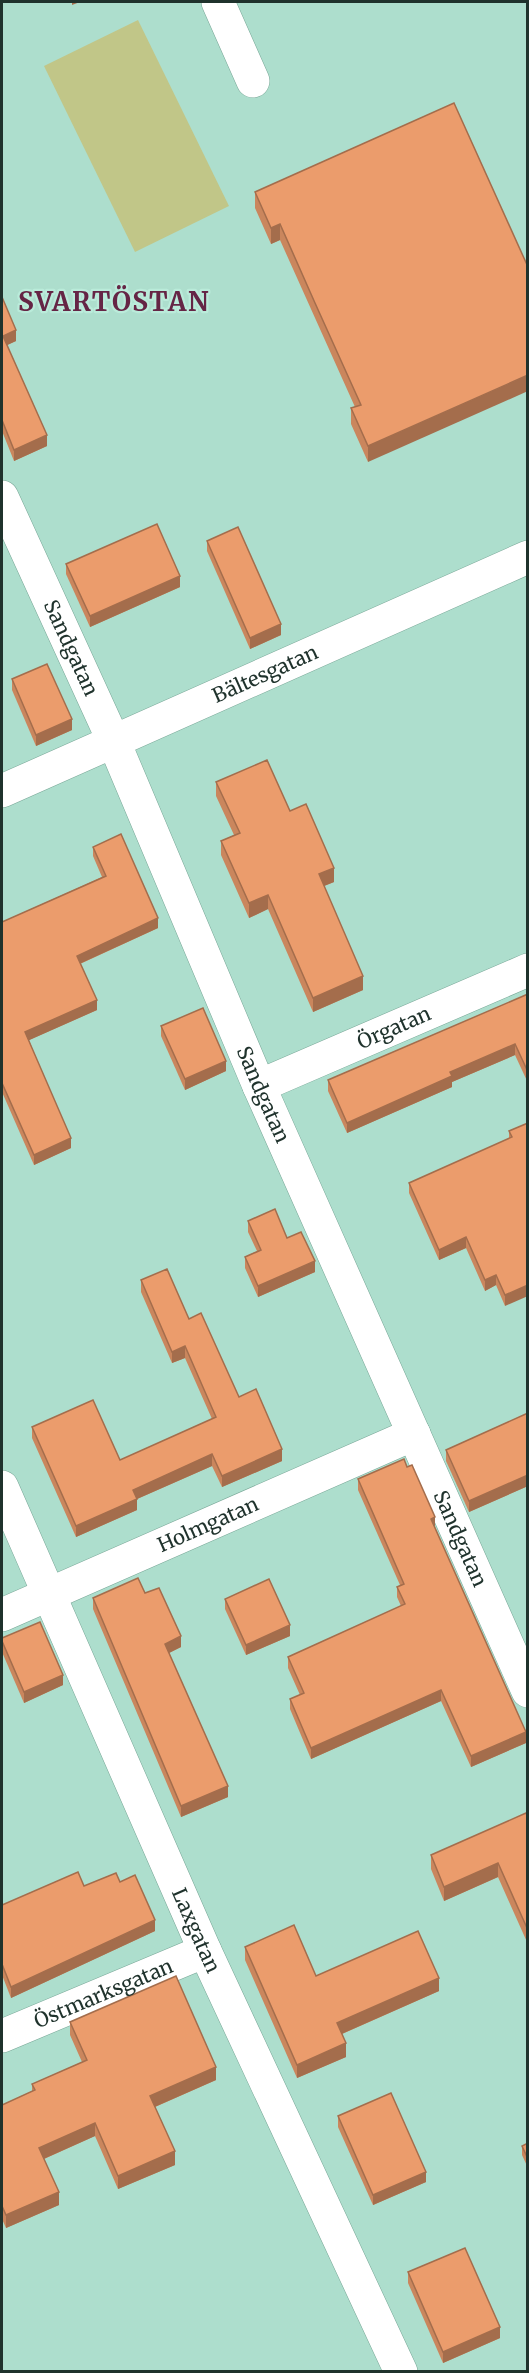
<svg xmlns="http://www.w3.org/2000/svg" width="529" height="2373" viewBox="0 0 529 2373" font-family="Merriweather,serif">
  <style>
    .green { fill: #c1c688 }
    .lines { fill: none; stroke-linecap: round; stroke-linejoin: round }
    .minor-casing { stroke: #77a696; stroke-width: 34 }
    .minor { stroke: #fff; stroke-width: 33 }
    .wall { fill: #ca865d }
    .shaded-wall { fill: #a46d4c }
    .building { fill: #eb9c6c; stroke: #a46d4c; stroke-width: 1.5 }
    .labels { text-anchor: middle; stroke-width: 4.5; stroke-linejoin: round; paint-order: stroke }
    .street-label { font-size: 20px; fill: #1f322c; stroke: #baebda }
    .district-label { font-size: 26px; font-weight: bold; letter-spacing: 1.5px; fill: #652545; stroke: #baebda }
  </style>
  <rect width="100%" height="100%" fill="#addecd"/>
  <polygon class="green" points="138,20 229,206 135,252 44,66"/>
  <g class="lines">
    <g class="minor-casing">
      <g id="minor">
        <polyline points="218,2 253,81"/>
        <path id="s1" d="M2,497L114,742L259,1086L528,1691"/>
        <path id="s2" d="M2,791L528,557"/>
        <path id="s3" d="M259,1086L528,970"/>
        <path id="s4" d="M2,1487L205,1951L401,2372"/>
        <path id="s5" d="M2,1615L414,1434"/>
        <path id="s6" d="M2,2036L205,1951"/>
      </g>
    </g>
    <use href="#minor" class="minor"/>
  </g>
  <g class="wall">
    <polygon points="454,103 368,462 351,424 351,408 355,407 280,240 271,244 255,208 255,192"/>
    <polygon points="2,297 16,341 7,345 47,446 14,461 2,431"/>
    <polygon points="207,541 281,635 250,649 207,551"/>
    <polygon points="66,564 180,587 90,627 66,574"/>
    <polygon points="12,679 72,730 36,746 12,690"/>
    <polygon points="216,782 290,811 334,882 324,886 363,990 313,1012 268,909 249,918 221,855 221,841 234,835 216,796"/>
    <polygon points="93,847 158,928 80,964 97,1010 29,1040 71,1148 34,1165 2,1092 2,922 102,877 93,856"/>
    <polygon points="528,994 528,1083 515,1055 452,1082 452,1087 347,1133 328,1091 328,1080"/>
    <polygon points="161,1026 226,1071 185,1090 161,1036"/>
    <polygon points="528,1123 505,1306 496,1285 485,1291 466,1248 439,1260 409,1193 409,1183 509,1139 509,1131"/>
    <polygon points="248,1221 287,1238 315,1272 258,1297 245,1268 245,1257 257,1251 248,1232"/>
    <polygon points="141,1280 189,1319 239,1397 282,1461 222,1487 212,1466 137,1499 137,1510 76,1537 32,1438 32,1427 120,1460 212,1419 185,1358 172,1363 141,1292"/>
    <polygon points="528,1413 528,1486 469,1512 446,1461 446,1450"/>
    <polygon points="407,1467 435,1527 526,1743 471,1767 441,1701 311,1759 290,1709 290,1699 300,1695 288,1668 288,1657 401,1606 397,1597 397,1587 400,1585 358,1490 358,1479"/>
    <polygon points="145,1593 181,1647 169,1653 228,1797 181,1817 93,1609 93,1598"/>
    <polygon points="225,1599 290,1636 246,1655 225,1609"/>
    <polygon points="2,1638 63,1685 24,1703 2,1652"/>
    <polygon points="528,1816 527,1942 498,1877 444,1901 431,1869 431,1855"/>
    <polygon points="120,1882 155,1931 11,1998 2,1975 2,1905 84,1886"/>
    <polygon points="245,1947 316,1976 439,1991 342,2034 346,2057 297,2078 245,1960"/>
    <polygon points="70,2022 216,2080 155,2107 175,2165 118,2189 95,2136 44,2159 59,2205 6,2228 2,2219 2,2105 32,2091 32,2084 82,2062 70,2035"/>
    <polygon points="338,2116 426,2182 373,2205 338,2127"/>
    <polygon points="528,2143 528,2168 522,2155 522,2146"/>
    <polygon points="408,2272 500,2338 443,2363 408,2283"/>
  </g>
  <g class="shaded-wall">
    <polygon points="72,2 80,2 72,5"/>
    <polygon points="280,224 280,240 271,244 271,228"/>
    <polygon points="16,330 16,341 3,347 3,336"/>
    <polygon points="528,375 528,391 368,462 368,446"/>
    <polygon points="47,435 47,446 14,461 14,450"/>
    <polygon points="180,576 180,587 90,627 90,616"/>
    <polygon points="281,624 281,635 250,649 250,638"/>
    <polygon points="72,719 72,730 36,746 36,735"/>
    <polygon points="334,868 334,882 319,888 319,874"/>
    <polygon points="268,895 268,909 249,918 249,903"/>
    <polygon points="158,918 158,928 77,965 77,956"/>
    <polygon points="363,976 363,990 313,1012 313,998"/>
    <polygon points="97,1000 97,1010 25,1042 25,1032"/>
    <polygon points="515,1044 515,1055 452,1082 452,1087 347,1133 347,1123 450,1072"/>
    <polygon points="226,1061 226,1071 185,1090 185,1079"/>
    <polygon points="71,1138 71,1148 34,1165 34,1155"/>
    <polygon points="466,1237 466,1248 439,1260 439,1250"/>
    <polygon points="315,1261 315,1272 258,1297 258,1286"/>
    <polygon points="496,1275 496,1285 485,1291 485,1280"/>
    <polygon points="528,1285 528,1296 505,1306 505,1295"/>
    <polygon points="185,1346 185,1358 172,1363 172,1352"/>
    <polygon points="282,1449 282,1461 222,1487 222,1476"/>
    <polygon points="212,1454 212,1466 137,1499 137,1510 76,1537 76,1526 133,1490"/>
    <polygon points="528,1475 528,1486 469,1512 469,1501"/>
    <polygon points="435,1517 435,1528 431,1519"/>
    <polygon points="290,1625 290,1636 246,1655 246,1645"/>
    <polygon points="181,1636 181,1647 165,1655 165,1644"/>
    <polygon points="63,1675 63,1685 24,1703 24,1692"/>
    <polygon points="441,1690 441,1701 311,1759 311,1748"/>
    <polygon points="526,1732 526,1743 471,1767 471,1756"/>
    <polygon points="228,1786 228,1797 181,1817 181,1806"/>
    <polygon points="498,1863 498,1877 444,1901 444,1887"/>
    <polygon points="155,1920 155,1931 11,1998 11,1987"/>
    <polygon points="439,1978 439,1991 337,2036 337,2023"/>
    <polygon points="346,2043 346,2057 297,2078 297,2065"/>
    <polygon points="216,2067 216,2080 150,2109 150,2096"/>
    <polygon points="95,2123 95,2136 39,2161 39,2148"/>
    <polygon points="175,2151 175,2165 118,2189 118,2176"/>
    <polygon points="426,2172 426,2182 373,2205 373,2195"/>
    <polygon points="59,2192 59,2205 6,2228 6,2215"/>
    <polygon points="500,2327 500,2338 443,2363 443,2352"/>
  </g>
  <g class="building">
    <polygon points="454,103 528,267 528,375 368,446 351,408 361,405 315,303 280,224 271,228 255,192"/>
    <polygon points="2,297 16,330 3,336 47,435 14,450 2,420"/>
    <polygon points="157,524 180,576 90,616 66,564"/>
    <polygon points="238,527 281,624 250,638 207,541"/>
    <polygon points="47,664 72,719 36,735 12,679"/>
    <polygon points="267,760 290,811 306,804 334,868 319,874 363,976 313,998 268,895 249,903 221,841 240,833 216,782"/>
    <polygon points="121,834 158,918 77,956 97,1000 25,1032 71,1138 34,1155 2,1083 2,922 106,876 93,847"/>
    <polygon points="528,994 528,1072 515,1044 450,1072 452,1076 347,1123 328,1080"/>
    <polygon points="203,1008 226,1061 185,1079 161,1026"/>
    <polygon points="528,1123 528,1285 505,1295 496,1275 485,1280 466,1237 439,1250 409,1183 512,1137 509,1131"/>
    <polygon points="275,1209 287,1238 301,1232 315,1261 258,1286 245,1257 261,1250 248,1221"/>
    <polygon points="167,1269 189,1319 201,1313 239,1397 256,1389 282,1449 222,1476 212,1454 133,1490 137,1499 76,1526 32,1427 93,1400 120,1460 216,1417 185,1346 172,1352 141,1280"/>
    <polygon points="528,1413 528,1475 469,1501 446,1450"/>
    <polygon points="404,1459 407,1467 412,1465 435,1517 431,1519 526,1732 471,1756 441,1690 311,1748 290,1699 304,1693 288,1657 405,1604 397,1587 404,1584 358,1479"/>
    <polygon points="138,1578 145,1593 159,1588 181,1636 165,1644 228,1786 181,1806 93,1598"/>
    <polygon points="269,1579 290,1625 246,1645 225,1599"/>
    <polygon points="40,1622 63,1675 24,1692 2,1641 2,1638"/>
    <polygon points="526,1813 528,1816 527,1928 498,1863 444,1887 431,1855"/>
    <polygon points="78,1872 84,1886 116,1873 120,1882 135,1875 155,1920 11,1987 2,1964 2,1905"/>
    <polygon points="294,1925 316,1976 418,1931 439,1978 337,2023 346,2043 297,2065 245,1947"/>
    <polygon points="176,1976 216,2067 150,2096 175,2151 118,2176 95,2123 39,2148 59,2192 6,2215 2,2206 2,2105 35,2090 32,2084 87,2060 70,2022"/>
    <polygon points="391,2093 426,2172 373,2195 338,2116"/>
    <polygon points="528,2143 528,2159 522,2146"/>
    <polygon points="465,2248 500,2327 443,2352 408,2272"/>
  </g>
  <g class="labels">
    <g class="street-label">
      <text dy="7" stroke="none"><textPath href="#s1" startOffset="166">Sandgatan</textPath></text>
      <text dy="7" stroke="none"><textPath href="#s2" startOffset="288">Bältesgatan</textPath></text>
      <text dy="7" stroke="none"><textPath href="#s3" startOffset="147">Örgatan</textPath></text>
      <text dy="7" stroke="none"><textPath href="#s1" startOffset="652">Sandgatan</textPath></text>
      <text dy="7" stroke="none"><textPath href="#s5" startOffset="225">Holmgatan</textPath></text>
      <text dy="7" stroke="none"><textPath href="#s1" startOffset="1138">Sandgatan</textPath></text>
      <text dy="7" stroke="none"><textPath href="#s4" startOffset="484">Laxgatan</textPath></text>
      <text dy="7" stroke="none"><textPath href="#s6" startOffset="110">Östmarksgatan</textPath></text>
    </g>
    <g class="district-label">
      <text x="114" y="311">SVARTÖSTAN</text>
    </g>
  </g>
  <rect width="529" height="2373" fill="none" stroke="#1f322c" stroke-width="6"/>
</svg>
